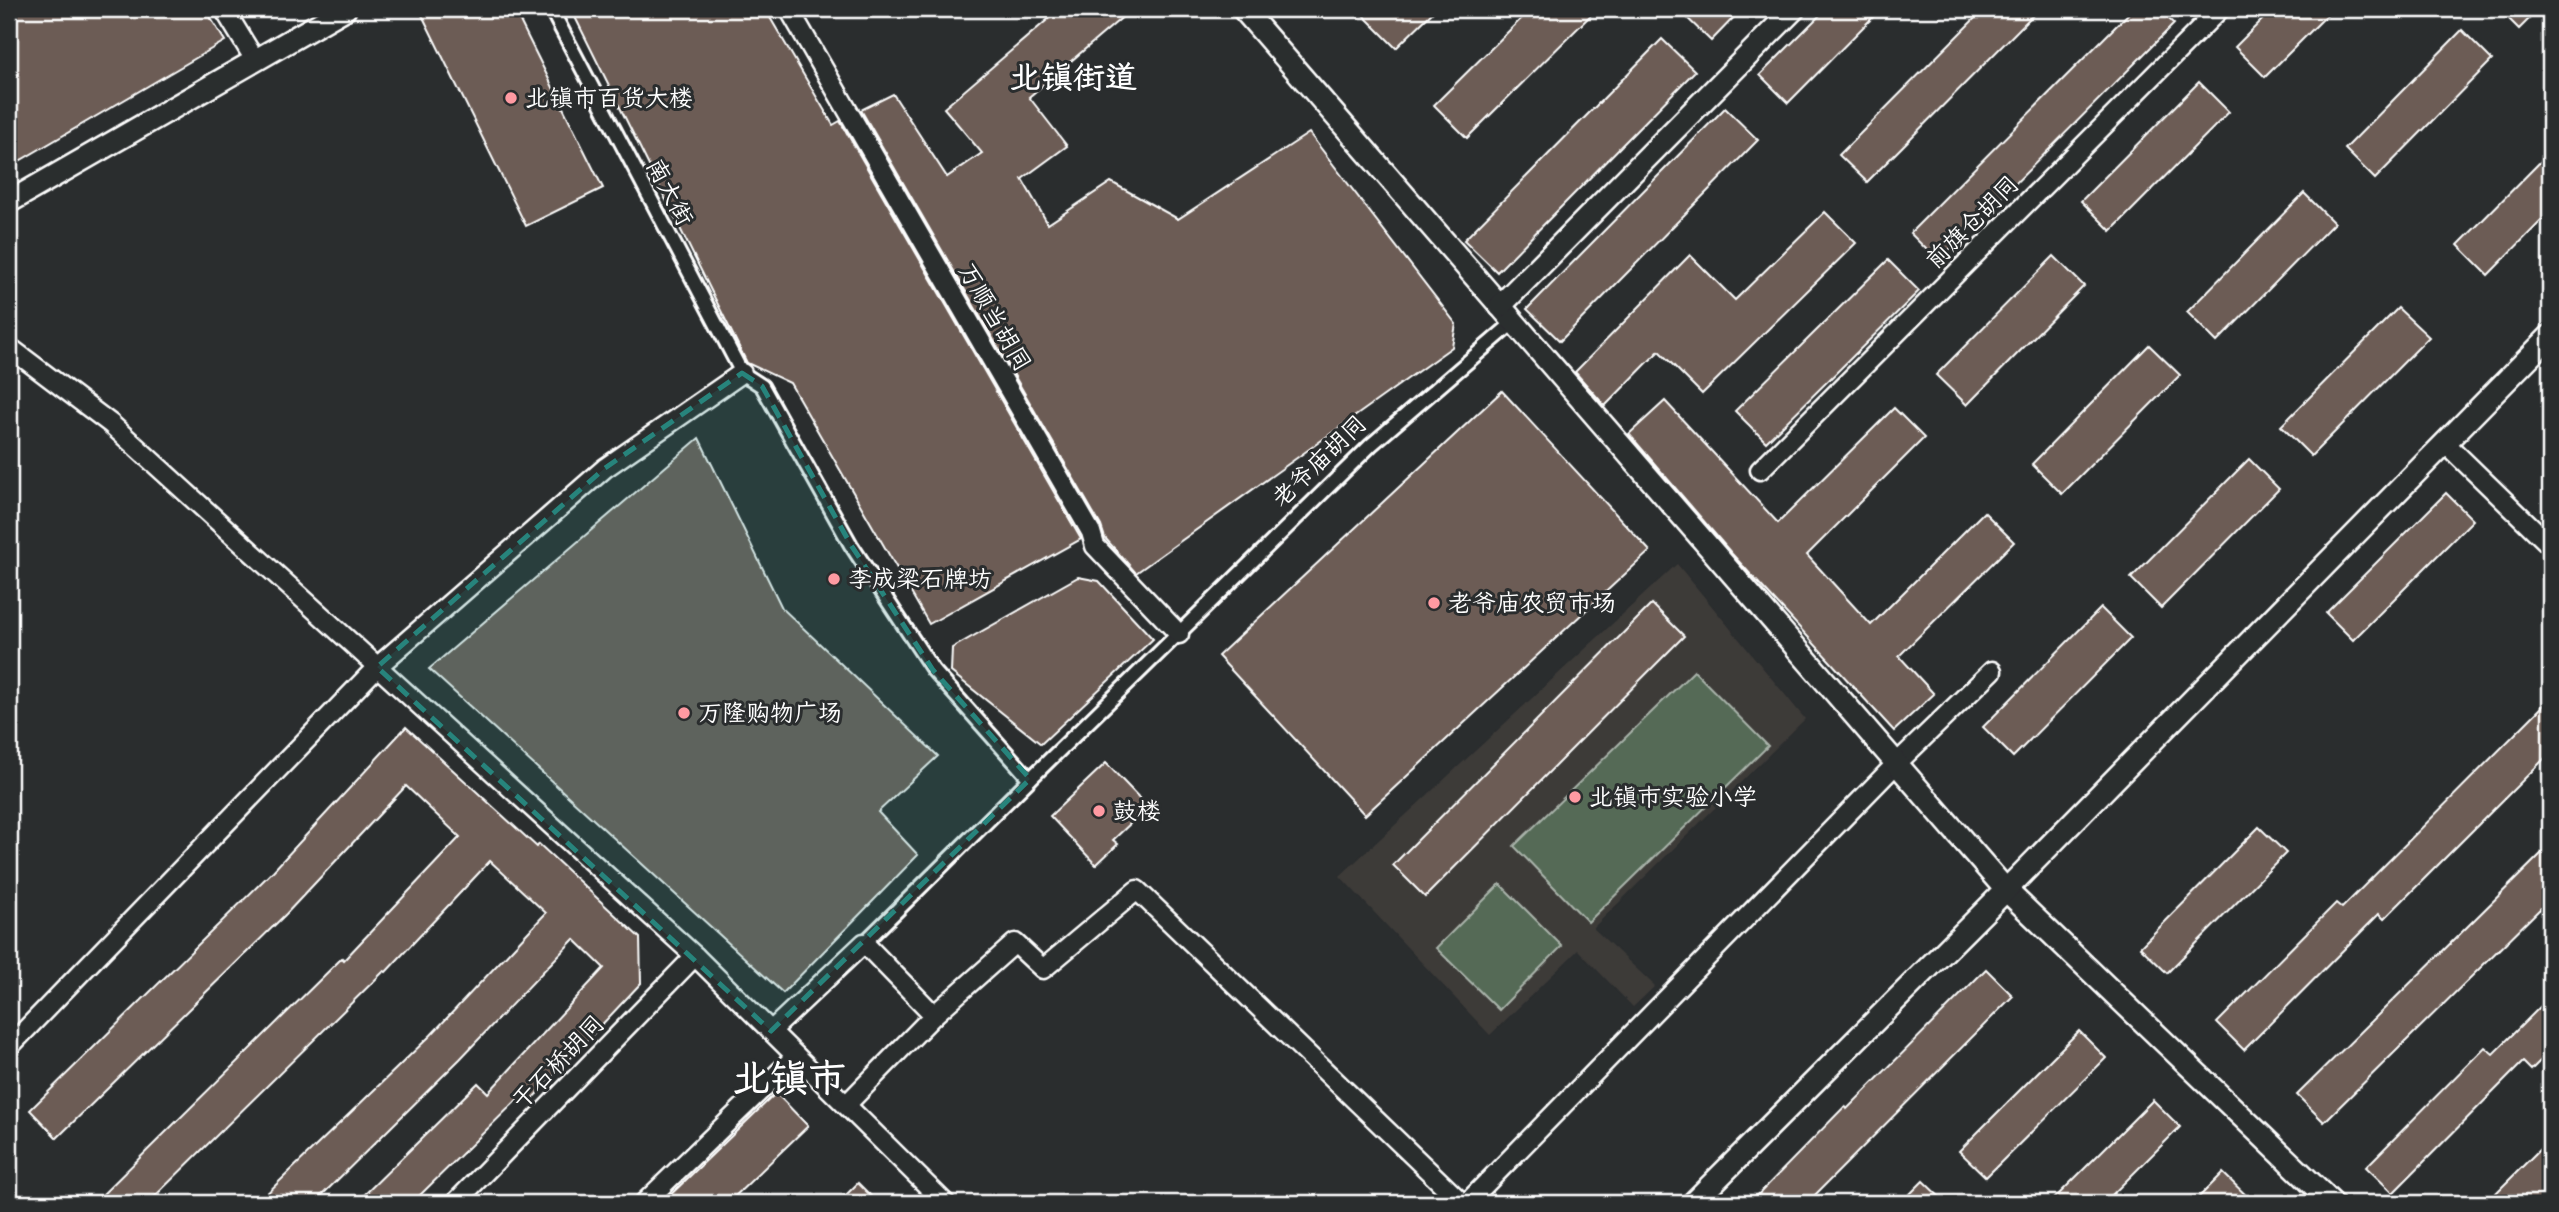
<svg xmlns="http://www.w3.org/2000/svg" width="2559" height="1212" viewBox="0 0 2559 1212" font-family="'Comic Neue','LXGW WenKai TC',sans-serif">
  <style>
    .built { fill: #3e3b39 }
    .green { fill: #546a57; stroke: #aab4ab; stroke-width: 2 }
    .building { fill: #6c5c54; stroke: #fff; stroke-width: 2 }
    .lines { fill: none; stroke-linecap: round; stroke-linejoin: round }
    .pedestrian-casing { stroke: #fff; stroke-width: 18 }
    .minor-casing { stroke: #fff; stroke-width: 23 }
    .tertiary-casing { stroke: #fff; stroke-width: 26 }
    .pedestrian { stroke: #2a2d2e; stroke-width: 12 }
    .minor { stroke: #2a2d2e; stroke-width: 18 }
    .tertiary { stroke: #2a2d2e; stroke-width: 21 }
    .marked { fill: #27847c; fill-opacity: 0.2; stroke: #27847c; stroke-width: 5; stroke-dasharray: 14 9; stroke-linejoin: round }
    .poi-dot { fill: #ff9aa2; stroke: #2a2d2e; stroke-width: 2.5 }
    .labels { text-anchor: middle; stroke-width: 6; stroke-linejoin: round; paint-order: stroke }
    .poi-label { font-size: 24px; fill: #fff; stroke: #2a2d2e; text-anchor: start }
    .street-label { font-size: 24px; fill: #fff; stroke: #2a2d2e }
    .district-label { font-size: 32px; font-weight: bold; fill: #fff; stroke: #2a2d2e }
    .town-label { font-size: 38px; font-weight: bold; fill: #fff; stroke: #2a2d2e }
  </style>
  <rect width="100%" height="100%" fill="#2a2d2e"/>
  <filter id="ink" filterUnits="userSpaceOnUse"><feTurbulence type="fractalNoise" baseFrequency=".0143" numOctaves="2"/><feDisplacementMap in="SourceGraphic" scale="14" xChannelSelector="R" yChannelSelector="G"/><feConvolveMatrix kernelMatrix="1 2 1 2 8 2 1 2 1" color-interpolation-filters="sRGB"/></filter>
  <g filter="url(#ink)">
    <polygon class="built" points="1677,564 1805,719 1593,928 1655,986 1633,1007 1578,950 1490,1035 1340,876"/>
    <g class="green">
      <polygon points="1694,671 1768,746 1588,922 1514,846"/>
      <polygon points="1500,884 1562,946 1499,1010 1436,948"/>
    </g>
    <g class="building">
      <polygon points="9,9 205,9 225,41 9,167"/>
      <polygon points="419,9 514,9 603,188 526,226"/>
      <polygon points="571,9 765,9 833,125 840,121 1081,539 929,624 790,383 747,363"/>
      <polygon points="1060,9 1132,9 1029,97 1067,146 1022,179 1048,224 1111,182 1178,219 1309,133 1456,324 1452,347 1136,573 1105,538 1101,526 861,110 893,94 947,177 982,153 944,108"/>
      <polygon points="1357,9 1436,9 1396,48"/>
      <polygon points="1531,9 1597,9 1467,138 1434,105"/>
      <polygon points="1678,9 1742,9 1711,41"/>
      <polygon points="1826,9 1881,9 1788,103 1760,75"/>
      <polygon points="1984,9 2039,9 1867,182 1839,155"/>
      <polygon points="2133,9 2159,9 2174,24 1938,261 1910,233"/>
      <polygon points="2273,9 2333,9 2265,77 2235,47"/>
      <polygon points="2499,9 2539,9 2519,29"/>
      <polygon points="2462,30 2492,60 2375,179 2345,149"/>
      <polygon points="1662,39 1695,71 1497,272 1464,240"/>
      <polygon points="2199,82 2229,112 2111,231 2081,201"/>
      <polygon points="1725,108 1758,140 1560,341 1527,309"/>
      <polygon points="2550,152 2550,212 2488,275 2458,245"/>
      <polygon points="2304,193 2334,223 2217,342 2187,312"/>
      <polygon points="1825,212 1856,243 1702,394 1659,351 1605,406 1575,372 1690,255 1735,300"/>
      <polygon points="2054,256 2084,286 1967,405 1936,375"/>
      <polygon points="1888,260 1919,291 1766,442 1735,411"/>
      <polygon points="2398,308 2429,337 2311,456 2281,426"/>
      <polygon points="2149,345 2180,375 2062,494 2032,464"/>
      <polygon points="1502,391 1650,551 1365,815 1218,656"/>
      <polygon points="1665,401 1778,523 1894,408 1924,438 1807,555 1871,625 1984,512 2014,542 1899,656 1934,694 1894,731 1732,554 1629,434"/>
      <polygon points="699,438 782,608 938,756 878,812 918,855 783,993 429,669"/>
      <polygon points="2249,459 2279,489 2161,608 2131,578"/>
      <polygon points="2446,493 2473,520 2353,640 2326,613"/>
      <polygon points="1078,577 1099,581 1153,639 1041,744 951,672 952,648"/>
      <polygon points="1652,604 1684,636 1425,897 1393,865"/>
      <polygon points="2101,608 2131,638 2013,757 1983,727"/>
      <polygon points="2550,699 2550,753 2384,919 2379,914 2244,1050 2217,1023 2336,903 2342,908"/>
      <polygon points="406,727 537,847 539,844 640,938 641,983 530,1101 523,1094 412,1203 356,1203 478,1083 488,1093 604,968 574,939 460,1059 314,1203 257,1203 431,1035 546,913 490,861 386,972 384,971 148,1203 94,1203 342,958 344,960 460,837 406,786 286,914 57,1138 30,1110 273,871"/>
      <polygon points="1106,763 1148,807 1113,840 1118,844 1096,865 1050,816"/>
      <polygon points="2259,827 2286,853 2167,973 2140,947"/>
      <polygon points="2550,845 2550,899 2324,1122 2297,1095"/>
      <polygon points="1986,969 2013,996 1807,1203 1750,1203 1845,1106 1847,1109"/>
      <polygon points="2550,997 2550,1051 2531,1070 2523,1062 2393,1193 2366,1167 2485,1047 2493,1054"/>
      <polygon points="2079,1031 2106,1058 1986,1177 1959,1151"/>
      <polygon points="776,1093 808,1126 728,1203 662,1203"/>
      <polygon points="2153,1100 2180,1127 2104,1203 2050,1203"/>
      <polygon points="2550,1139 2550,1193 2540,1203 2486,1203"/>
      <polygon points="2223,1173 2254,1203 2193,1203"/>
      <polygon points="1923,1181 1946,1203 1901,1203"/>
      <polygon points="858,1183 878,1203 838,1203"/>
    </g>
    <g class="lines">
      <g class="pedestrian-casing">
        <g id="pedestrian">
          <polyline points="551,9 742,373 762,386 851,545 933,670 1030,779 864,943"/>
          <polyline points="1030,779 1371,445 1514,322"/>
        </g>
      </g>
      <g class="minor-casing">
        <g id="minor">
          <polyline points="224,9 255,60"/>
          <polyline points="789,9 1091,532 1095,546 1179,634"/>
          <polyline points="9,347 111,424 695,956 945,1203"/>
          <polyline points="2445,443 2550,545"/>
          <polyline points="1760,470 2220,9"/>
          <polyline points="771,1031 864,943 934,1015"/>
          <polyline points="9,1047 377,667 605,468 742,373"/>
          <polyline points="846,1105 934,1015 1015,943 1043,969 1137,890 1462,1203"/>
          <polyline points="455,1203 695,956"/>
          <polyline points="644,1203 796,1056"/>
          <polyline points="1467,1203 1896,764 1992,671"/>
        </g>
      </g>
      <g class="tertiary-casing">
        <g id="tertiary">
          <polyline points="1243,9 2006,890 2332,1203"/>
          <polyline points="9,202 345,9"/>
          <polyline points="1500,306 1794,9"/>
          <polyline points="1693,1203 2006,890 2550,336"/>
        </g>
      </g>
      <use href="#pedestrian" class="pedestrian"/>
      <use href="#minor" class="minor"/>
      <use href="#tertiary" class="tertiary"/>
    </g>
  </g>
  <path class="marked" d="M742,373L762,386L851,545L933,670L1030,779L771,1031L377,667L605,468Z"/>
  <g class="poi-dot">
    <circle cx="511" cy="98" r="7"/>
    <circle cx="834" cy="579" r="7"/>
    <circle cx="1434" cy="603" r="7"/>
    <circle cx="684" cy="713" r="7"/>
    <circle cx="1575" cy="797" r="7"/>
    <circle cx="1099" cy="811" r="7"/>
  </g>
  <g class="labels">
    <g class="poi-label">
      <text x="525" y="106">北镇市百货大楼</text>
      <text x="848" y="587">李成梁石牌坊</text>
      <text x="1448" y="611">老爷庙农贸市场</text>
      <text x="698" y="721">万隆购物广场</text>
      <text x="1589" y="805">北镇市实验小学</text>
      <text x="1113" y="819">鼓楼</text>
    </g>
    <g class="street-label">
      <text transform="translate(670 192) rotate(62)" y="8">南大街</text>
      <text transform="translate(1972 222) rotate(-45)" y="8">前旗仓胡同</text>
      <text transform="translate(995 317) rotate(60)" y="8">万顺当胡同</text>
      <text transform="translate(1319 461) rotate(-44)" y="8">老爷庙胡同</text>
      <text transform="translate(558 1062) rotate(-46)" y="8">干石桥胡同</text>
    </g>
    <g class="district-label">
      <text x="1073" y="88">北镇街道</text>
    </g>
    <g class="town-label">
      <text x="789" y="1091">北镇市</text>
    </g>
  </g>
  <rect width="2559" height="1212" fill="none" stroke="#2a2d2e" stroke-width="35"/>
  <rect x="18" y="18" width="2524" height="1177" fill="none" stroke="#fff" stroke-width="2.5" filter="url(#ink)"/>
</svg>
